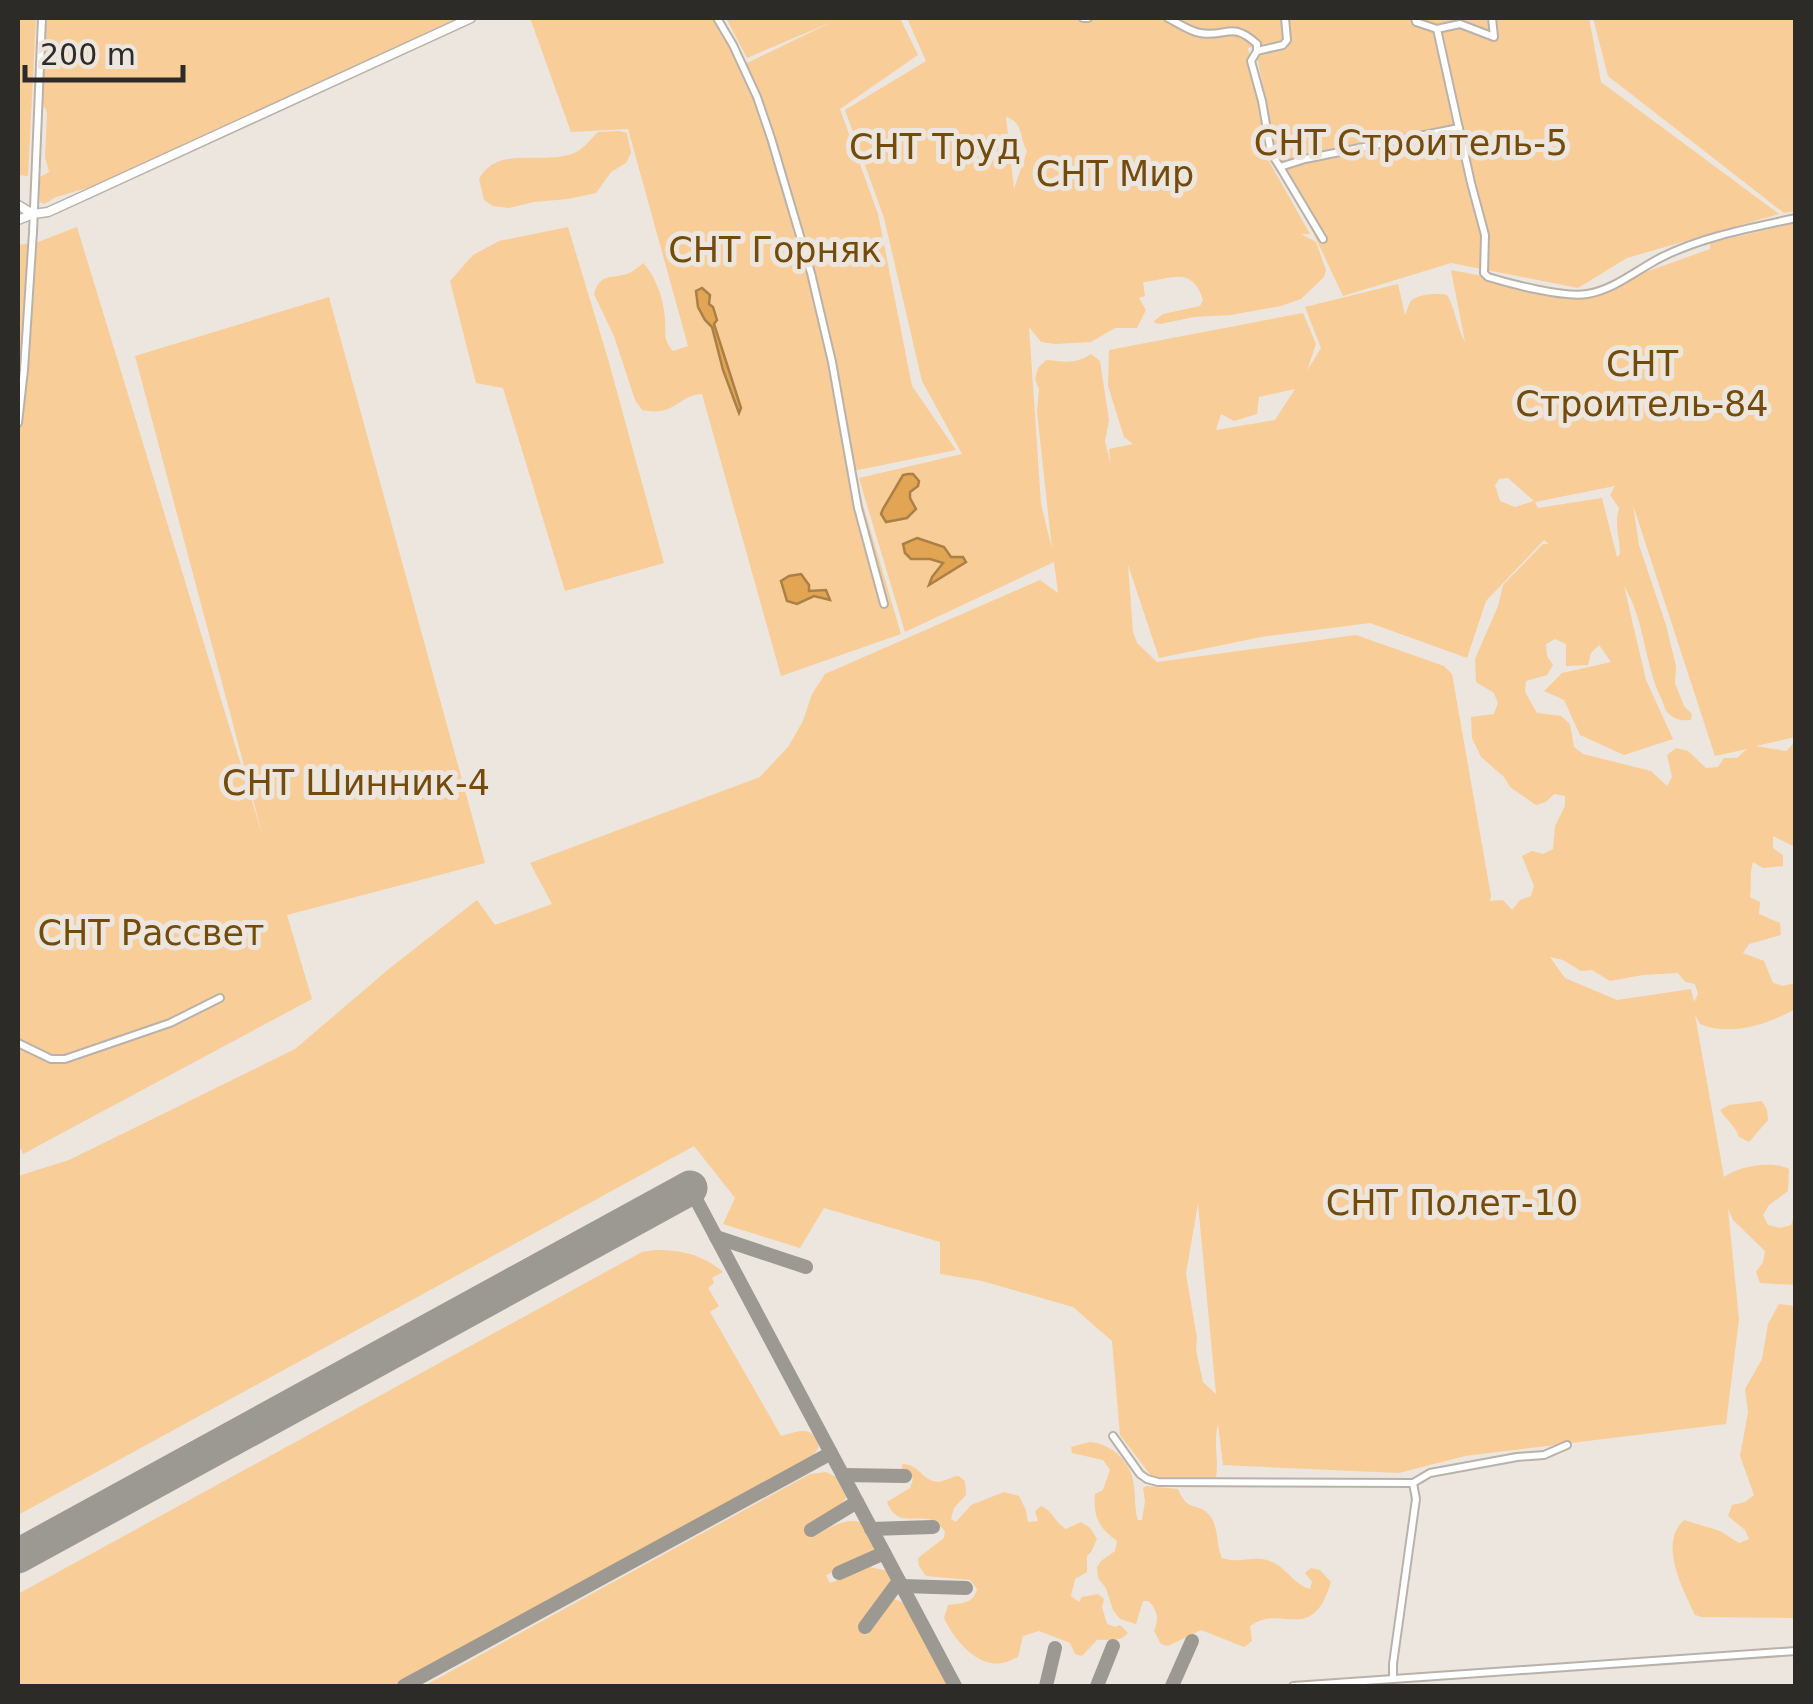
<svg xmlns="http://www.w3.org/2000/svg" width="1813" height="1704" viewBox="0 0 1813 1704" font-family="'DejaVu Sans',sans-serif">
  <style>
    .green { fill: #f9cd97; fill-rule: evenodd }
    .water { fill: #e1a554; stroke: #ab8047; stroke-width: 2.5 }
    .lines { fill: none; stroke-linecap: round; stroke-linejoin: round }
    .taxiway { stroke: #9c9892; stroke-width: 14 }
    .runway { stroke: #9c9892; stroke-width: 35 }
    .minor-casing { stroke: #b9b2ab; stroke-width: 10 }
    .tertiary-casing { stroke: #b9b2ab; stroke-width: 11 }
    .minor { stroke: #fff; stroke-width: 6 }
    .tertiary { stroke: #fff; stroke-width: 8 }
    .labels { text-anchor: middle; stroke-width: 10; stroke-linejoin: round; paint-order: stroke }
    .park-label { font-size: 35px; fill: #734b0b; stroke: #ece6de }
  </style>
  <rect width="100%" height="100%" fill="#ece6de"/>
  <g class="green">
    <polygon points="18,18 36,18 28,176 18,175"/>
    <polygon points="47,18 459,18 91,187 56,197 44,204 40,202 38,178 49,172 45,157 47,114 46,109 41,105"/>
    <path d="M530,18H711L745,64L834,21L747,58L726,18H900L918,55L840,109L878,214L912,386L956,450L853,471L901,634L781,676L702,394C676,396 676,417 642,410L635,400L614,336L594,294C601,271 612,280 629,273C632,272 640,266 643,263C656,276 664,301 665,319C666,333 663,340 673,351L688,346L628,129L571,132Z"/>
    <path d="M907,18H1281L1282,41L1248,48L1263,122L1266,156L1310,234H1301L1316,242L1326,270L1324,277L1301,299L1281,306L1231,315L1194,317L1160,324L1153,322L1163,314L1200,306L1203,300C1192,264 1169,280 1143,282L1145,296L1139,298L1146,310L1137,328H1115L1091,342L1055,344L1041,342L1029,327L1041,504L1052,549L1037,412L1039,389L1035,379L1038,368L1046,360C1064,362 1077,364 1091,354L1100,361L1109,420L1105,442L1111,465L1109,449L1133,444L1124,437L1108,386L1109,350L1303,313L1316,344L1307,371L1321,348L1305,307L1398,284L1405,315C1406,313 1409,304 1410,302C1417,294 1437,293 1447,295C1456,310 1456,326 1465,342L1451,270L1581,295L1710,249V243L1795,223V737L1756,746L1786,751L1795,742V847L1773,836V848L1783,855V866L1763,868L1753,862C1749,874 1752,884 1750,897L1760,902L1759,914L1780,923L1781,935L1749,944L1743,953L1764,961L1773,983L1783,986L1795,983V1009C1769,1024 1729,1037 1700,1024L1695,1015L1724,1177C1738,1166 1772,1160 1789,1169L1788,1191L1769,1205L1763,1215L1768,1225L1780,1228L1791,1225L1795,1214V1285L1760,1283L1756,1272L1763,1262L1765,1251L1733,1220L1728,1209L1739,1319L1726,1424L1465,1456L1399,1473L1223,1465L1218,1424C1213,1443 1219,1459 1216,1477H1152L1120,1435L1112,1341L1073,1307L982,1281L940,1274V1242L824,1208L800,1248L723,1224L735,1198L694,1146L18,1515V1176L69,1160L295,1049L390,968L477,900L495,925L552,904L530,863L760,777L788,747L803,721L812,694L825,674L1040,580L1058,593L1054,562L905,632L859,478L962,454L922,381L884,218L845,110L926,61ZM1006,117C1024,122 1019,138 1027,151L1014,189ZM1295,389L1275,420L1216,430L1221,414L1234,421L1257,414L1259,397ZM1508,478L1534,501L1515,507L1500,501L1495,485L1499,479ZM1615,486L1610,495L1619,508C1614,527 1620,536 1620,554L1617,557L1602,498L1538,508L1535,502ZM1633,505L1715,756L1747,749L1737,758H1724L1718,767L1706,768L1688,751L1676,748L1667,755L1672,777L1667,786L1651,771L1583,754L1574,747L1570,724L1561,716L1537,713L1525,692L1526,681L1547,675L1553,665L1547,656L1546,644L1555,639L1566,644V666L1588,665L1591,653L1599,645L1611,662L1562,673L1544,691L1564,700L1580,735L1624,755L1673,739L1646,680L1624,586C1645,620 1644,664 1662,700C1664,705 1665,711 1669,714C1675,720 1684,721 1691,720L1692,714L1684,706L1675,683L1676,666L1666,625L1639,545ZM1544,540L1549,544H1543L1503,585L1498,606L1475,659L1476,682L1494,693L1498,703L1494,714L1471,717L1472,738L1481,757L1504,777L1510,787L1536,805L1546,802L1554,794L1565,796V806L1555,826L1553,849L1543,854L1532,851L1522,856L1534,886L1531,896L1520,900L1512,910L1503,900L1490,901L1491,896L1452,674L1444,666L1356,635L1157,662L1137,643L1133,632L1128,565L1159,658L1261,637L1370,623L1467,658L1486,601ZM1550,957L1563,960L1581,971L1592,970L1610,981L1643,975L1678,973L1685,982L1695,984L1698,994L1694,1002L1691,989L1617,1000L1565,978ZM1198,1203V1204L1216,1394L1203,1382L1196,1350L1197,1338L1186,1274Z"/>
    <polygon points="1287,18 1589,18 1601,82 1779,214 1627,258 1578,288 1451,263 1343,296 1275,152 1257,56 1287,45"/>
    <polygon points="1593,18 1795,18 1795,211 1784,213 1608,76"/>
    <path d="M619,131L627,133L631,153L626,163L611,172L596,193L568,199L534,202L509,208L493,206L484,200L479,179C497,144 543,166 574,153C583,150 591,138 598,132Z"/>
    <polygon points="77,227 263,837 135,356 329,297 485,863 287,915 312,999 23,1154 18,1143 18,245 38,242"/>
    <polygon points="568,227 608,359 664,563 565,591 503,388 476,383 450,281 473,255 499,241"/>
    <path d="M1762,1101L1767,1110L1768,1120L1749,1142L1739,1137C1735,1125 1726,1120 1720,1110L1729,1105Z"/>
    <path d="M655,1250C681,1250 702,1254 723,1272L712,1278L714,1283L708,1288L719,1306L710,1312L781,1436C799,1431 813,1424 819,1447L812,1457L393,1686H18V1594L642,1252Z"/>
    <path d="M1779,1304L1795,1306V1618L1702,1617L1695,1615C1683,1589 1658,1544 1684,1520L1720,1531L1739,1543L1749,1539L1745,1530L1728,1516L1732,1505L1745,1502L1754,1495L1740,1456L1748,1412L1745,1389L1762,1359L1768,1324Z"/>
    <path d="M1090,1442C1113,1444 1132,1463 1134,1486C1136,1499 1134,1509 1138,1520H1142L1145,1501L1143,1488L1147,1486L1178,1489C1189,1515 1197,1500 1210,1516C1219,1528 1216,1545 1222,1558C1238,1564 1254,1555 1270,1561C1286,1567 1294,1585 1310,1589L1312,1582L1305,1573L1311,1568L1320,1570L1331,1582C1311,1647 1283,1602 1250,1626L1252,1641L1244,1647L1201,1630L1168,1646L1161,1644L1154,1631C1159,1619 1158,1612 1149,1601H1143L1136,1624L1120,1619L1113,1610L1106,1588L1098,1578L1097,1567L1101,1561L1115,1551L1117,1541C1099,1528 1093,1517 1095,1494L1103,1490L1110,1470L1103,1460L1072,1453L1071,1447Z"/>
    <path d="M902,1464C920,1465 920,1477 933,1481C943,1484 950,1476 959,1476L965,1481L966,1495L954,1508L951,1519L956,1522L971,1505L1004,1492L1019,1496L1026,1510L1028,1522L1038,1521L1035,1511L1041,1506C1055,1513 1054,1522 1066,1529L1081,1522L1090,1528L1097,1539L1091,1552L1087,1556V1572L1075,1579L1071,1596L1079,1602L1082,1597L1098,1594L1104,1599L1102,1607L1107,1624L1115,1627L1120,1625L1128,1633C1119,1643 1109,1639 1097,1640L1082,1656L1075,1654L1070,1643L1039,1631L1023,1636L1018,1657C1013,1659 1008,1662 1002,1663C977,1668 953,1638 944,1618L948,1605C962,1603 973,1604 977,1589L970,1580L926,1576L919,1566L918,1558L944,1538L945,1531C941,1527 937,1522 932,1520C912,1515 897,1527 887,1502L910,1488L913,1479L902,1469Z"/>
    <path d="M826,1472L838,1478L847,1497L835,1512L806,1528L810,1538C828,1530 843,1516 863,1523L876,1547L867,1558L826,1575L830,1583L870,1567L888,1571L891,1575L890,1587L859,1629L867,1635L894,1599L907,1604L952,1686H424L810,1474Z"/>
  </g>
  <g class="water">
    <polygon points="702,288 710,295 709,304 713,307 717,320 714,324 741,408 739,413 723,370 712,327 705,320 698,307 696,291"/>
    <polygon points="908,474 913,474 919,481 918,486 910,492 910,498 916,509 907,518 886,522 881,514 883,509 903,475"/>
    <polygon points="917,538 944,547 951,557 963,557 966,562 929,585 932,577 943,563 930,559 911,559 905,553 903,544"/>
    <polygon points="801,574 809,585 809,591 826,590 830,600 814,596 797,604 787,601 781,581 789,576"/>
  </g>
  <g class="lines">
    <g class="taxiway">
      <polyline points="690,1188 955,1686"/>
      <polyline points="716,1237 806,1267"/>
      <polyline points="843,1475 905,1476"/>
      <polyline points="871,1529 933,1527"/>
      <polyline points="811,1530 857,1502"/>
      <polyline points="839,1573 884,1553"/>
      <polyline points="902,1586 966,1588"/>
      <polyline points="865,1627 899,1581"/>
      <polyline points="404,1686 831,1453"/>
      <polyline points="1046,1686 1055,1648"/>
      <polyline points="1097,1686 1113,1646"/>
      <polyline points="1172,1686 1192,1641"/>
    </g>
    <polyline class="runway" points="18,1556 690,1188"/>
    <g class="minor-casing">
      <g id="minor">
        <polyline points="717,18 733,45 757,97 771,138 811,273 832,362 858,508 884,604"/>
        <polyline points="1083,18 1088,18"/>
        <path d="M1168,18C1178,23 1189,31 1200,33C1227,38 1231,20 1257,44V51"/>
        <polyline points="1285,18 1287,40 1283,45 1257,51 1251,61 1262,101 1271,153 1280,167 1305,159 1459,128"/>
        <polyline points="1415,18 1416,22 1437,29 1460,24 1494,37 1492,18"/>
        <path d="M1437,29L1471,183L1485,235L1484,273L1488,277C1511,284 1565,298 1587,294C1614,290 1638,269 1662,257C1704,236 1751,228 1796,218"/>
        <polyline points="1280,167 1323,239"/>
        <polyline points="18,423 24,370 33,232 42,18"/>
        <polyline points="18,1043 51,1059 65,1059 170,1023 220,998"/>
        <polyline points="1113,1436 1140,1474 1147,1479 1158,1482 1413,1483 1430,1473 1517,1457 1544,1455 1567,1445"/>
        <polyline points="1393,1679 1393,1664 1416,1499 1413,1483"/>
        <polyline points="1293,1686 1796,1651"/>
      </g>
    </g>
    <g class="tertiary-casing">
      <g id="tertiary">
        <polyline points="18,205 33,214"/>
        <polyline points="18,220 33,214 48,212 81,197 471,18"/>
      </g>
    </g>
    <use href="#minor" class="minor"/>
    <use href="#tertiary" class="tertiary"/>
  </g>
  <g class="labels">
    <g class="park-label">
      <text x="1411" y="155">СНТ Строитель-5</text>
      <text x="935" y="159">СНТ Труд</text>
      <text x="1115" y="186">СНТ Мир</text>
      <text x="775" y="262">СНТ Горняк</text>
      <text x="1642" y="376">СНТ<tspan x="1642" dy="40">Строитель-84</tspan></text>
      <text x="356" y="795">СНТ Шинник-4</text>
      <text x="151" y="945">СНТ Рассвет</text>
      <text x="1452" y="1215">СНТ Полет-10</text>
    </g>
  </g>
  <rect width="1813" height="1704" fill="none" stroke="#2d2b28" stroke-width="40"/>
  <path d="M25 65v15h158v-15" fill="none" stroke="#2d2b28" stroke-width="5"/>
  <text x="40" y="65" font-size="30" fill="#2d2b28" stroke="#ece6de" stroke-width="8" paint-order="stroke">200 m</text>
</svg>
